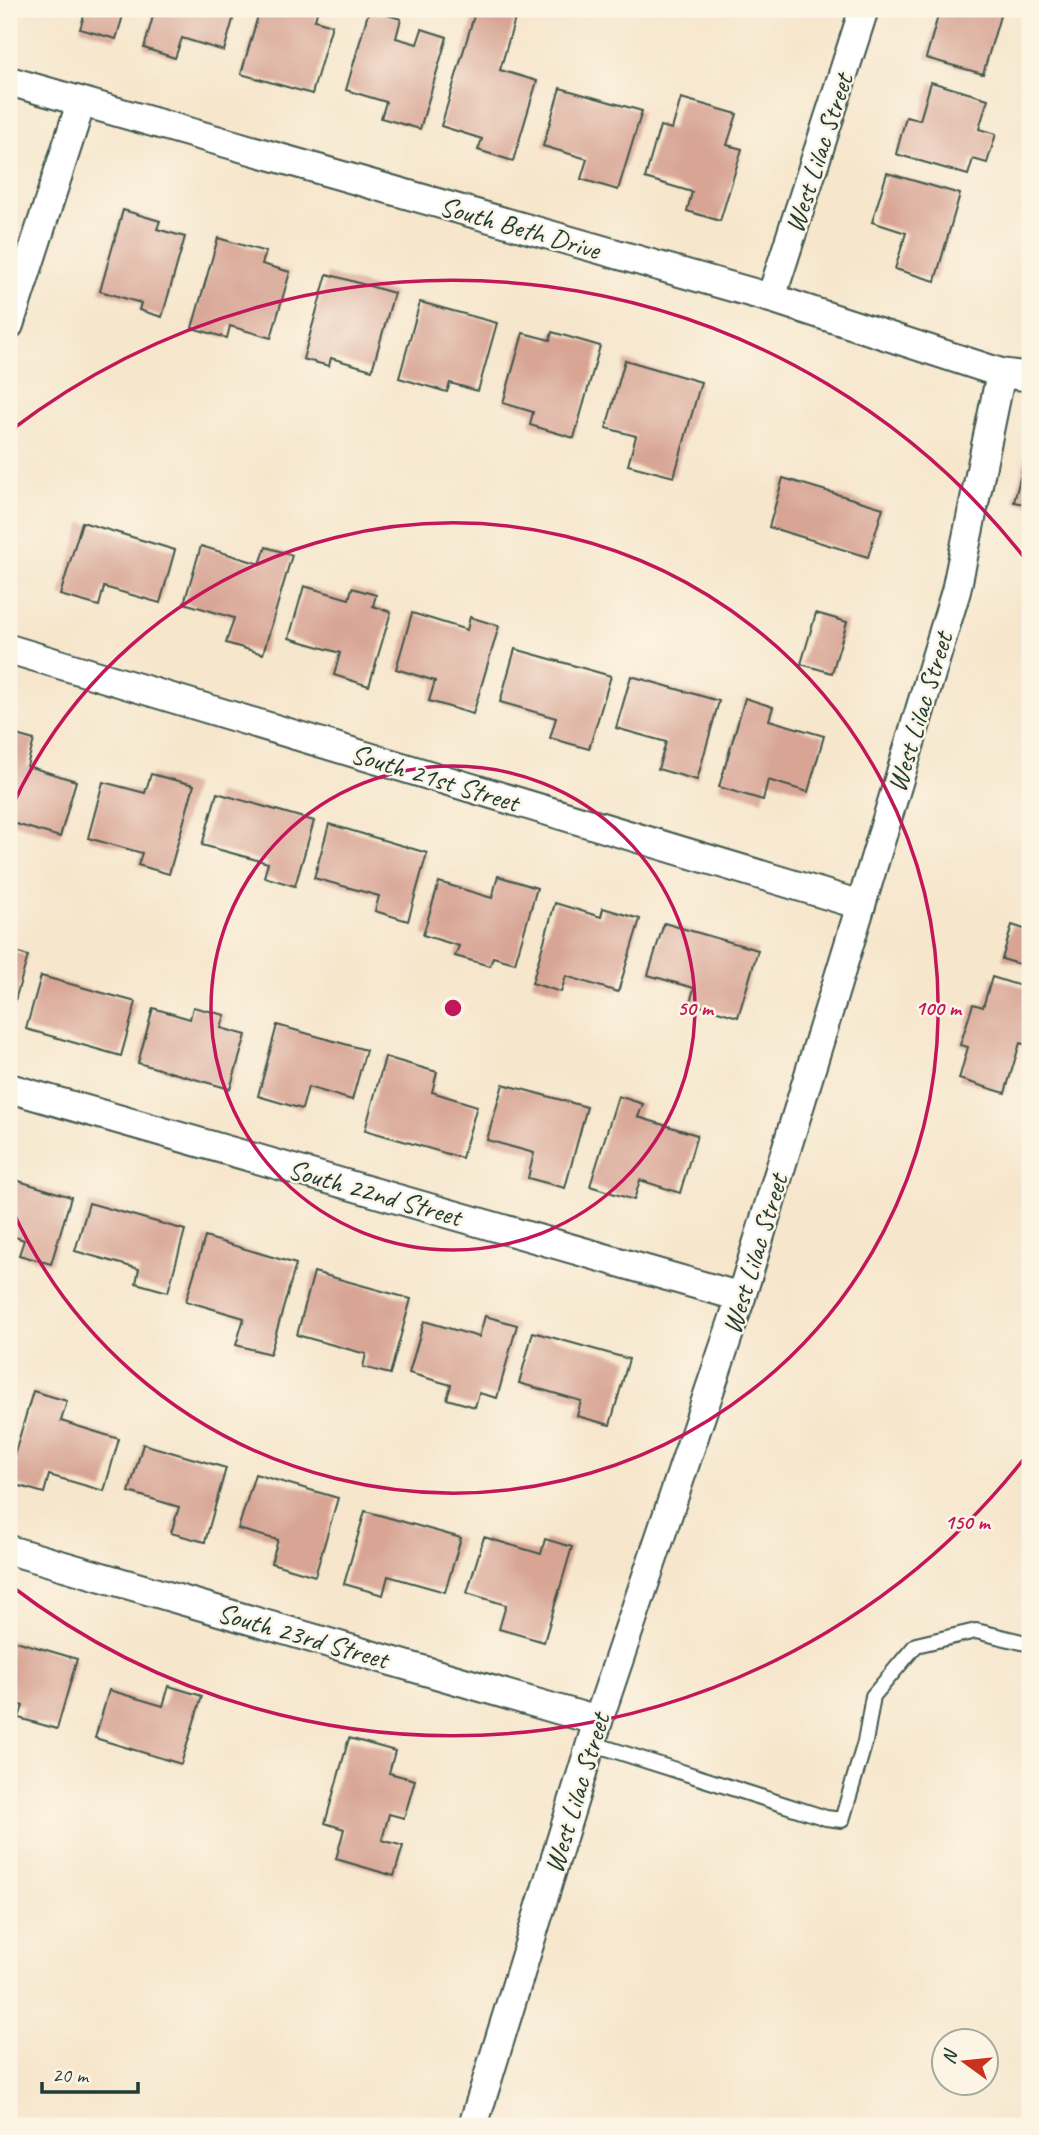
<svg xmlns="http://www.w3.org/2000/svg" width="1039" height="2135" viewBox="0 0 1039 2135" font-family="Caveat,sans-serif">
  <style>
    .building { fill: #d8a595 }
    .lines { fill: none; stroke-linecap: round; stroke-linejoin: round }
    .service-casing { stroke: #3f564b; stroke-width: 18 }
    .minor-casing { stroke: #3f564b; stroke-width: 32 }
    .service { stroke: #fff; stroke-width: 14 }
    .minor { stroke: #fff; stroke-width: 28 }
    .ring { fill: none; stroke: #c2185b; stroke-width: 3.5 }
    .labels { text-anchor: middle; stroke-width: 5; stroke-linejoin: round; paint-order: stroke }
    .street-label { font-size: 28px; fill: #1f3d34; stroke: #fcf5e5 }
    .centre { fill: #c2185b; stroke: #fcf5e5; stroke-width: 3.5 }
    .ring-label { font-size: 21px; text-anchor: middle; font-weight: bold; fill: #c2185b; stroke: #fcf5e5; stroke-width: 5; stroke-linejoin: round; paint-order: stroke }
  </style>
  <rect width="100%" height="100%" fill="#fcf5e5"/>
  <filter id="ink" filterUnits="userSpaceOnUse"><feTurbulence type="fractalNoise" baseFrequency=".0143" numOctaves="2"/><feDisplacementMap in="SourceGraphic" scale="14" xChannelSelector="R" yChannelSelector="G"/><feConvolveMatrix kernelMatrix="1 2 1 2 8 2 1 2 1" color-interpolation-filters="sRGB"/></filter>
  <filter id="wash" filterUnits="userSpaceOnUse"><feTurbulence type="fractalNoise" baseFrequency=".00686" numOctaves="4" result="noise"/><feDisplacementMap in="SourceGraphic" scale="28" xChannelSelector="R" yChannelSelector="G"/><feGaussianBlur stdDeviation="1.57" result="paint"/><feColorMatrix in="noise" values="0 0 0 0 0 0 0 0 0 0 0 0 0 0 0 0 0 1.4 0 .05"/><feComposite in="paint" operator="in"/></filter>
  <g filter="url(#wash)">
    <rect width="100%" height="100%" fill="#f6e6cc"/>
    <g id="blocks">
      <g class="building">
        <polygon points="86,9 125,9 116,39 80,29"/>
        <polygon points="155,9 236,9 224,51 182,38 175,58 144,48"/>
        <polygon points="260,9 277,9 288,12 289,9 318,9 315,20 332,25 312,94 241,74"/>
        <polygon points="476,9 515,19 500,70 537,81 513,161 478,150 482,139 441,126"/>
        <polygon points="940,9 1002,9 983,74 926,58"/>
        <polygon points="369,10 401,19 396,38 417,44 422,29 447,37 420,129 381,118 386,102 346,90"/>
        <polygon points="931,82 988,99 979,129 996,134 987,163 973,159 968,175 896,154 906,117 920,120"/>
        <polygon points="560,88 642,111 618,190 581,179 587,159 543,146"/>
        <polygon points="681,98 737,114 727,145 742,149 720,221 687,211 692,192 645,178 660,126 672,129"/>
        <polygon points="887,173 960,194 935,281 895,269 906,233 872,222"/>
        <polygon points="123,210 160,221 157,229 185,237 162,317 139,310 141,303 100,291"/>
        <polygon points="218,238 266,252 262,264 290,272 271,338 230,326 227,338 192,328"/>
        <polygon points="327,274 394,293 372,370 331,358 329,366 303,359"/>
        <polygon points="420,302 497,323 478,391 450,383 447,392 399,378"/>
        <polygon points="552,332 600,346 574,438 530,425 533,412 503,403 523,333 550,340"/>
        <polygon points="625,360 701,382 674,477 628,465 636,436 606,428"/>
        <polygon points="1027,450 1030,451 1030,505 1014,502"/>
        <polygon points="783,478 883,508 868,557 769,527"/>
        <polygon points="82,522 175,550 160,603 104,587 99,606 60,595"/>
        <polygon points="201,546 260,564 266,547 292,555 263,654 226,643 234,618 184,603"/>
        <polygon points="304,586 349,599 352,588 376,595 373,606 391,612 369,686 334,675 340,653 289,638"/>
        <polygon points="412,613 467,630 470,617 499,626 473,714 429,701 435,681 396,669"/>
        <polygon points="816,613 847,622 832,673 801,664"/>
        <polygon points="515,649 611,676 589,749 550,738 556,718 500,702"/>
        <polygon points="631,676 719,701 697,780 658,769 666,742 616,728"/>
        <polygon points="745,698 773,707 769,720 824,736 808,792 768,780 763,800 719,787"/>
        <polygon points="9,733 34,740 27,766 76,781 60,837 9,822"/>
        <polygon points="151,774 194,785 169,874 138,865 142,853 88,838 103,782 145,793"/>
        <polygon points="217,793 314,821 295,886 264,877 268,863 202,845"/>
        <polygon points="329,824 427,853 408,921 375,911 379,896 314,878"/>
        <polygon points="498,876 537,888 515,963 493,957 490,966 455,956 459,946 423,935 439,882 492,898"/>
        <polygon points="555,903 601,917 603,908 640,919 618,992 566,976 561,992 532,983"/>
        <polygon points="664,923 758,950 738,1017 690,1003 694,988 648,975"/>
        <polygon points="1012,925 1030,931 1030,967 1002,959"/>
        <polygon points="9,950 28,956 9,1021"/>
        <polygon points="41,976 136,1002 121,1056 26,1029"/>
        <polygon points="992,977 1030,989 1030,1011 1028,1020 1030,1021 1030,1046 1020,1043 1005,1093 959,1079 968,1047 960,1045 973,1004 983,1007"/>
        <polygon points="193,1007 225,1015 221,1028 246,1035 230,1089 138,1063 153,1008 190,1019"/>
        <polygon points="277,1025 366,1050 352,1100 308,1087 302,1109 258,1096"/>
        <polygon points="385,1057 437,1072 432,1092 477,1106 462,1158 365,1130"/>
        <polygon points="503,1084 587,1107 565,1188 528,1178 534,1153 487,1140"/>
        <polygon points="618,1096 643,1104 638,1117 697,1135 680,1193 640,1180 634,1200 590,1186"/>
        <polygon points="9,1178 71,1197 51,1264 19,1255 24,1240 9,1235"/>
        <polygon points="89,1203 185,1230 168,1292 136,1283 139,1269 75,1251"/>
        <polygon points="205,1237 296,1264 270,1354 236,1345 244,1318 186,1301"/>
        <polygon points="314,1272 411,1299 390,1374 363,1367 366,1354 297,1335"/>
        <polygon points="485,1316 517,1325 497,1398 479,1393 475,1407 447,1399 451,1385 409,1373 424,1321 479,1337"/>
        <polygon points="533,1332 629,1359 610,1425 577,1416 581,1401 519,1383"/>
        <polygon points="33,1391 67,1401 61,1421 119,1439 104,1491 49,1475 44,1493 9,1483 9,1473"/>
        <polygon points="143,1444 226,1468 205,1542 171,1533 179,1507 129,1492"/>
        <polygon points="255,1474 338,1498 315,1576 271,1563 278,1540 238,1529"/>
        <polygon points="365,1511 461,1538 445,1592 388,1576 383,1595 344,1584"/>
        <polygon points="484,1537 541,1554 545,1539 572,1547 544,1642 499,1629 506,1605 467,1593"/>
        <polygon points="9,1639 77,1659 57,1729 19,1718 23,1706 9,1702"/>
        <polygon points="169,1686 202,1696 181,1764 95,1738 109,1690 163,1706"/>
        <polygon points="349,1738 395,1751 389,1773 415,1780 404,1818 389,1814 382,1840 403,1846 394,1876 336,1859 344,1829 325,1823"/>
      </g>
    </g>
  </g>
  <g filter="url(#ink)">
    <use href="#blocks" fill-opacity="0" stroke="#3f564b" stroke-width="2"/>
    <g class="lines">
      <g class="service-casing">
        <polyline id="service" points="591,1743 826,1818 842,1820 865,1742 873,1696 916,1645 976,1631 1030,1644"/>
      </g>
      <g class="minor-casing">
        <g id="minor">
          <polyline points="9,81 771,298 1001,373 1030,377"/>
          <polyline points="771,298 864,9"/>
          <polyline points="9,325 81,103"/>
          <polyline points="9,649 861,905"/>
          <polyline points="9,1088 741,1297"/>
          <polyline points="9,1550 598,1721"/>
          <polyline points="473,2126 598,1721 741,1297 861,905 956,591 1001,373"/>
        </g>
      </g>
      <use href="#service" class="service"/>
      <use href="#minor" class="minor"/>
    </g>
  </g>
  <g class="ring">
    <circle cx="453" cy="1008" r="242"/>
    <path d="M10 811A485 485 0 1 1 10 1205"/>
    <path d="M1030 1451A727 727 0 0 1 10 1585M10 431A727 727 0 0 1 1030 565"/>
  </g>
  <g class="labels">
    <g class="street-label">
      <text transform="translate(818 153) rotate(-72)" y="10">West Lilac Street</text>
      <text transform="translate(520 227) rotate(16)" y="10">South Beth Drive</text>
      <text transform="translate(919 712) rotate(-73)" y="10">West Lilac Street</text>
      <text transform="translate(435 777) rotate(17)" y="10">South 21st Street</text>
      <text transform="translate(375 1192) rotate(16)" y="10">South 22nd Street</text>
      <text transform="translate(754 1254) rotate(-73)" y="10">West Lilac Street</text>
      <text transform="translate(303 1635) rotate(16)" y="10">South 23rd Street</text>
      <text transform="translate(576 1793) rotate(-73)" y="10">West Lilac Street</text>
    </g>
  </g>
  <circle cx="453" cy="1008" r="10" class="centre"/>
  <g class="ring-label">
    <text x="695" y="1015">50 m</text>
    <text x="938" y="1015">100 m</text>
    <text x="967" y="1529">150 m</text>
  </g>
  <rect width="1039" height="2135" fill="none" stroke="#fcf5e5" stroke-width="35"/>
  <g transform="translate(965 2062) rotate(285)"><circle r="33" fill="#fcf5e5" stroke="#a4ab9e" stroke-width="2"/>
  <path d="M0-5L12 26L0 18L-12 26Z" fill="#c8321e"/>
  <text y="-10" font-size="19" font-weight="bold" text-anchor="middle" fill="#1f3d34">N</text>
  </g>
  <path d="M42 2082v10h96v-10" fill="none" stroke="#1f3d34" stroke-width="3.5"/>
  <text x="52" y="2082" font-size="21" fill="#1f3d34" stroke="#fcf5e5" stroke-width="5" paint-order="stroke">20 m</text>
</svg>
